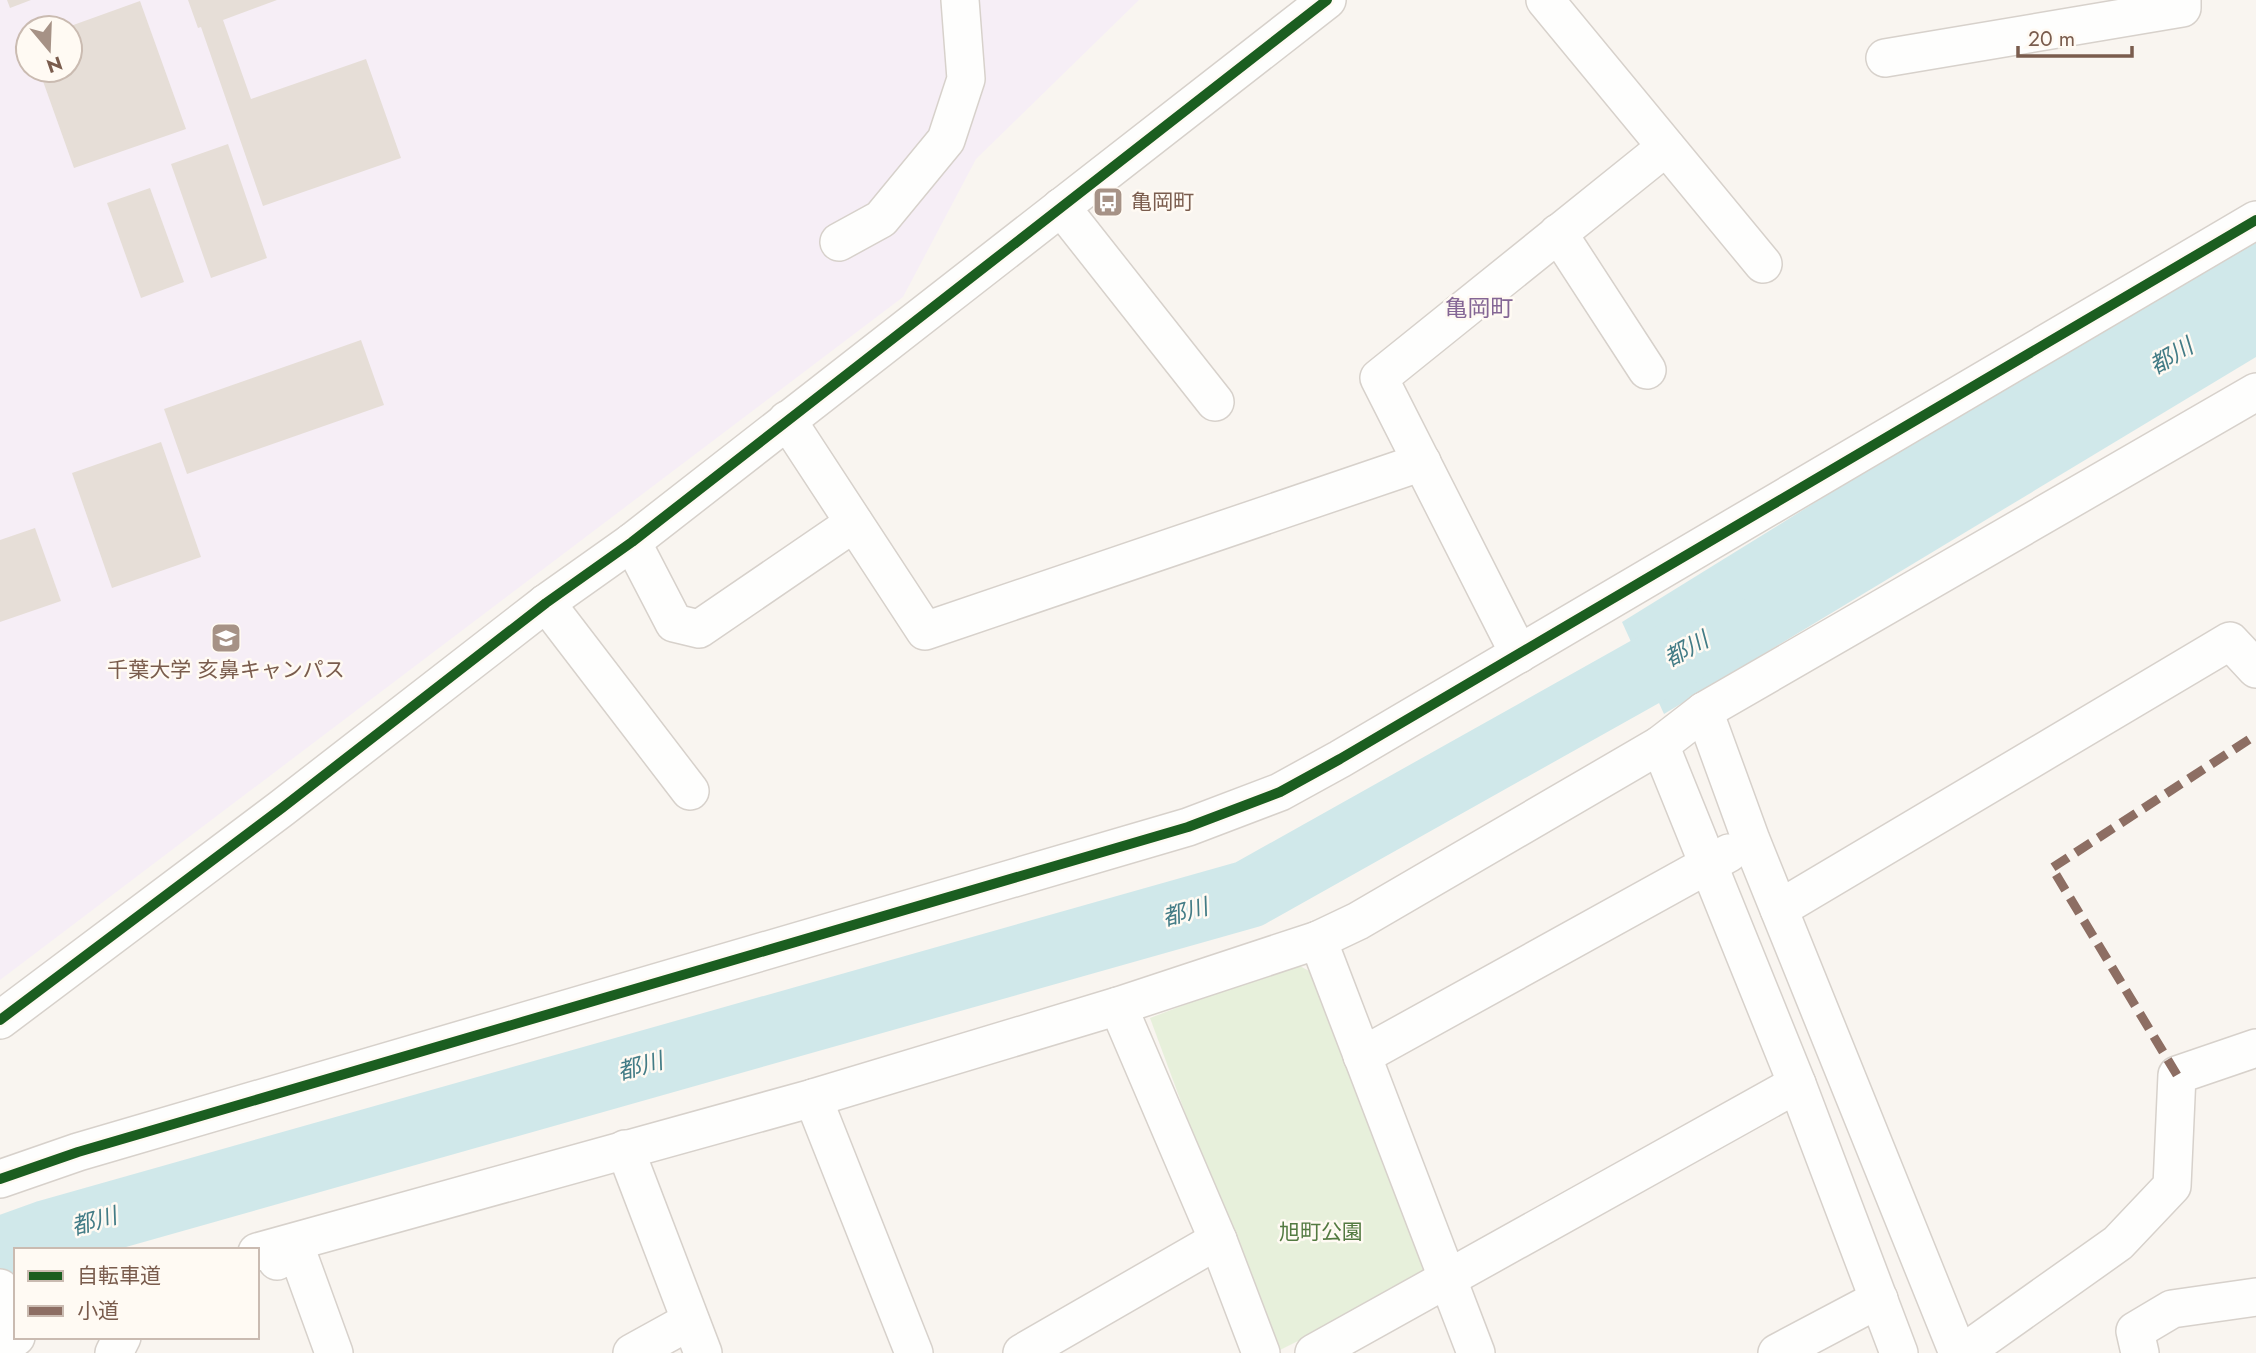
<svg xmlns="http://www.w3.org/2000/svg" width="2256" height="1353" viewBox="0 0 2256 1353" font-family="Jost,'Noto Sans JP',sans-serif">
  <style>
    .education { fill: #f6eef6; fill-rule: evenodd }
    .green { fill: #e7f0db }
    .water { fill: #d0e8ea }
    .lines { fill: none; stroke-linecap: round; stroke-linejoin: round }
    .river { stroke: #d0e8ea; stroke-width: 68 }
    .building { fill: #e6ded7 }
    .minor-casing { stroke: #d7d1cb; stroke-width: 40 }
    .minor { stroke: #fefefd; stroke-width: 37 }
    .quiet { stroke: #8d6e63; stroke-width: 9; stroke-dasharray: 18 9; stroke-linecap: butt }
    .cycleway-casing { stroke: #fffaf3; stroke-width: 15 }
    .cycleway { stroke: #1b5e20; stroke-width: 10 }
    .labels { text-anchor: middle; stroke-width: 5; stroke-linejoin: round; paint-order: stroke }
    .poi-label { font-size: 21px; fill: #7a5c4d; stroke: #fffaf3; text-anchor: start }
    .park-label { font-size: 21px; fill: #537a41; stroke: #fffaf3 }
    .neighbourhood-label { font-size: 23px; fill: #846695; stroke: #fffaf3 }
    .water-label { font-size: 23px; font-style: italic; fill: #437c86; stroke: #fffaf3 }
  </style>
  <rect width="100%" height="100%" fill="#f9f5f0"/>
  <path class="education" d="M0,0H1139L976,159L903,297L0,980ZM28,28H70V70H28Z"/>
  <polygon class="green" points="1294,963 1313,973 1430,1275 1274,1353 1150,1018"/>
  <polygon class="water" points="2256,240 2256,357 1664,714 1622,622 2066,347"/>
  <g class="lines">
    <polyline class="river" points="0,1251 47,1234 1249,894 1725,627"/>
  </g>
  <g class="building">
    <polygon points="7,0 31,0 10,8"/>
    <polygon points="188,0 277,0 223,20 251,99 366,59 401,158 263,206 201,27 198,28"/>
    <polygon points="140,1 186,129 74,168 39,70 70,70 70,28 65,28"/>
    <polygon points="228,144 267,258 211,278 171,164"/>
    <polygon points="150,188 184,282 141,298 107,203"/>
    <polygon points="361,340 384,405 187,474 164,409"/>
    <polygon points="161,442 201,557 112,588 72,473"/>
    <polygon points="35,528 61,601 0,622 0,540"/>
  </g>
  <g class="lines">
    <g class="minor-casing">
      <g id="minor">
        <polyline points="1545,0 1763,264"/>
        <polyline points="1885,58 2182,8 2182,0"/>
        <polyline points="1061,207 1215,402"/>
        <polyline points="1558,233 1647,370"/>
        <polyline points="839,242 881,219 946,140 966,79 960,0"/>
        <polyline points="787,420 925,631 1422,462"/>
        <polyline points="632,542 674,623 699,629 854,523"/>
        <polyline points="546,603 690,791"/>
        <polyline points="1519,654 1379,378 1666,147"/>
        <polyline points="1704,711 1751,840 1958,1353"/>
        <polyline points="1660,745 1797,1084 1899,1353"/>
        <polyline points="1779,909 2230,641 2256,669"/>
        <polyline points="1318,940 1476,1353"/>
        <polyline points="1118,1006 1218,1240 1261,1353"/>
        <polyline points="0,1020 282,808 546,603 632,542 1327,0"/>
        <polyline points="1362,1056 1729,853"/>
        <polyline points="813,1098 914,1353"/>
        <polyline points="625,1149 703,1353"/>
        <polyline points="0,1179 78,1152 1188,827 1280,792 1340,759 2256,220"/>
        <polyline points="257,1252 813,1098 1118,1006 1318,940 1358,921 1660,745 1704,711 2256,392"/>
        <polyline points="277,1261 294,1243 334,1353"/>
        <polyline points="0,1288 16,1316"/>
        <polyline points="0,1345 16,1337"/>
        <polyline points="114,1353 122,1337"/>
        <polyline points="632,1353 690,1321"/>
        <polyline points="1022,1353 1218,1240"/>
        <polyline points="1314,1353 1797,1084"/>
        <polyline points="1777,1353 1879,1299"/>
        <polyline points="1963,1353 2118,1243 2172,1186 2177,1075 2256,1048"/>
        <polyline points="2140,1353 2135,1331 2172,1309 2256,1297"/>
      </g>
    </g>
    <use href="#minor" class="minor"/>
    <polyline class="quiet" points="2177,1075 2052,868 2256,735"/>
    <g class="cycleway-casing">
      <g id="cycleway">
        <polyline points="0,1020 282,808 546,603 632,542 1327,0"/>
        <polyline points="0,1179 78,1152 1188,827 1280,792 1340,759 2256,220"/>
      </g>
    </g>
    <use href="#cycleway" class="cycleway"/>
  </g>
  <defs>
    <g id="bus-square" transform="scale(1.575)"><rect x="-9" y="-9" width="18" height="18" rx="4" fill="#a69286" stroke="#fffaf3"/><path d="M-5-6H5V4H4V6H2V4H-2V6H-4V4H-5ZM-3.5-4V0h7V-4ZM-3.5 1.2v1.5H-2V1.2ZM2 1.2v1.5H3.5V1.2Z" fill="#fff"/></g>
    <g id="university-square" transform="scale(1.575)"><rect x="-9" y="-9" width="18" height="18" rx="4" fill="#a69286" stroke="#fffaf3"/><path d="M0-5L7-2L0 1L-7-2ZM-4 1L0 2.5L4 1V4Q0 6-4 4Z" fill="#fff"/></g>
  </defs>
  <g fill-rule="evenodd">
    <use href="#bus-square" x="1108" y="202"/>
    <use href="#university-square" x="226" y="638"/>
  </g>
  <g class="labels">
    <g class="poi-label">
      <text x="1131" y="209">亀岡町</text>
      <text x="226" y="677" text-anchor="middle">千葉大学 亥鼻キャンパス</text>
    </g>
    <g class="park-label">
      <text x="1321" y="1239">旭町公園</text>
    </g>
    <g class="neighbourhood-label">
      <text x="1479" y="316">亀岡町</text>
    </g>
    <g class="water-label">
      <text transform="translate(2171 356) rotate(-31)" y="8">都川</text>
      <text transform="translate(1686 649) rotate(-29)" y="8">都川</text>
      <text transform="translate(1185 912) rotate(-16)" y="8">都川</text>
      <text transform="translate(640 1066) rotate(-16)" y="8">都川</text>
      <text transform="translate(94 1221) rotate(-16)" y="8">都川</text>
    </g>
  </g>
  <rect x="14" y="1248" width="245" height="91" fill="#fffaf3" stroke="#cabbb1" stroke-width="2"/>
  <rect x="28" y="1271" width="35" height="10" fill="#1b5e20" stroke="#cabbb1" stroke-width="2"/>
  <text x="77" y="1283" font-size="21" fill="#7a5c4d">自転車道</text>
  <rect x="28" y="1306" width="35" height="10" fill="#8d6e63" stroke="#cabbb1" stroke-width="2"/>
  <text x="77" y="1318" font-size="21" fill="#7a5c4d">小道</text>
  <g transform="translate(49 49) rotate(161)"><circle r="33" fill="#fffaf3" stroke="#cabbb1" stroke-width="2"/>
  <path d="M0-5L12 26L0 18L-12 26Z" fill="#a69286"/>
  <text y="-10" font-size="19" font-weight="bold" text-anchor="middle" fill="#7a5c4d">N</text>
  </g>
  <path d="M2018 46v10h114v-10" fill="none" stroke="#7a5c4d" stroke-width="3.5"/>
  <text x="2028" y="46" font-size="21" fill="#7a5c4d" stroke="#fffaf3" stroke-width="5" paint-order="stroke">20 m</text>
</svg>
